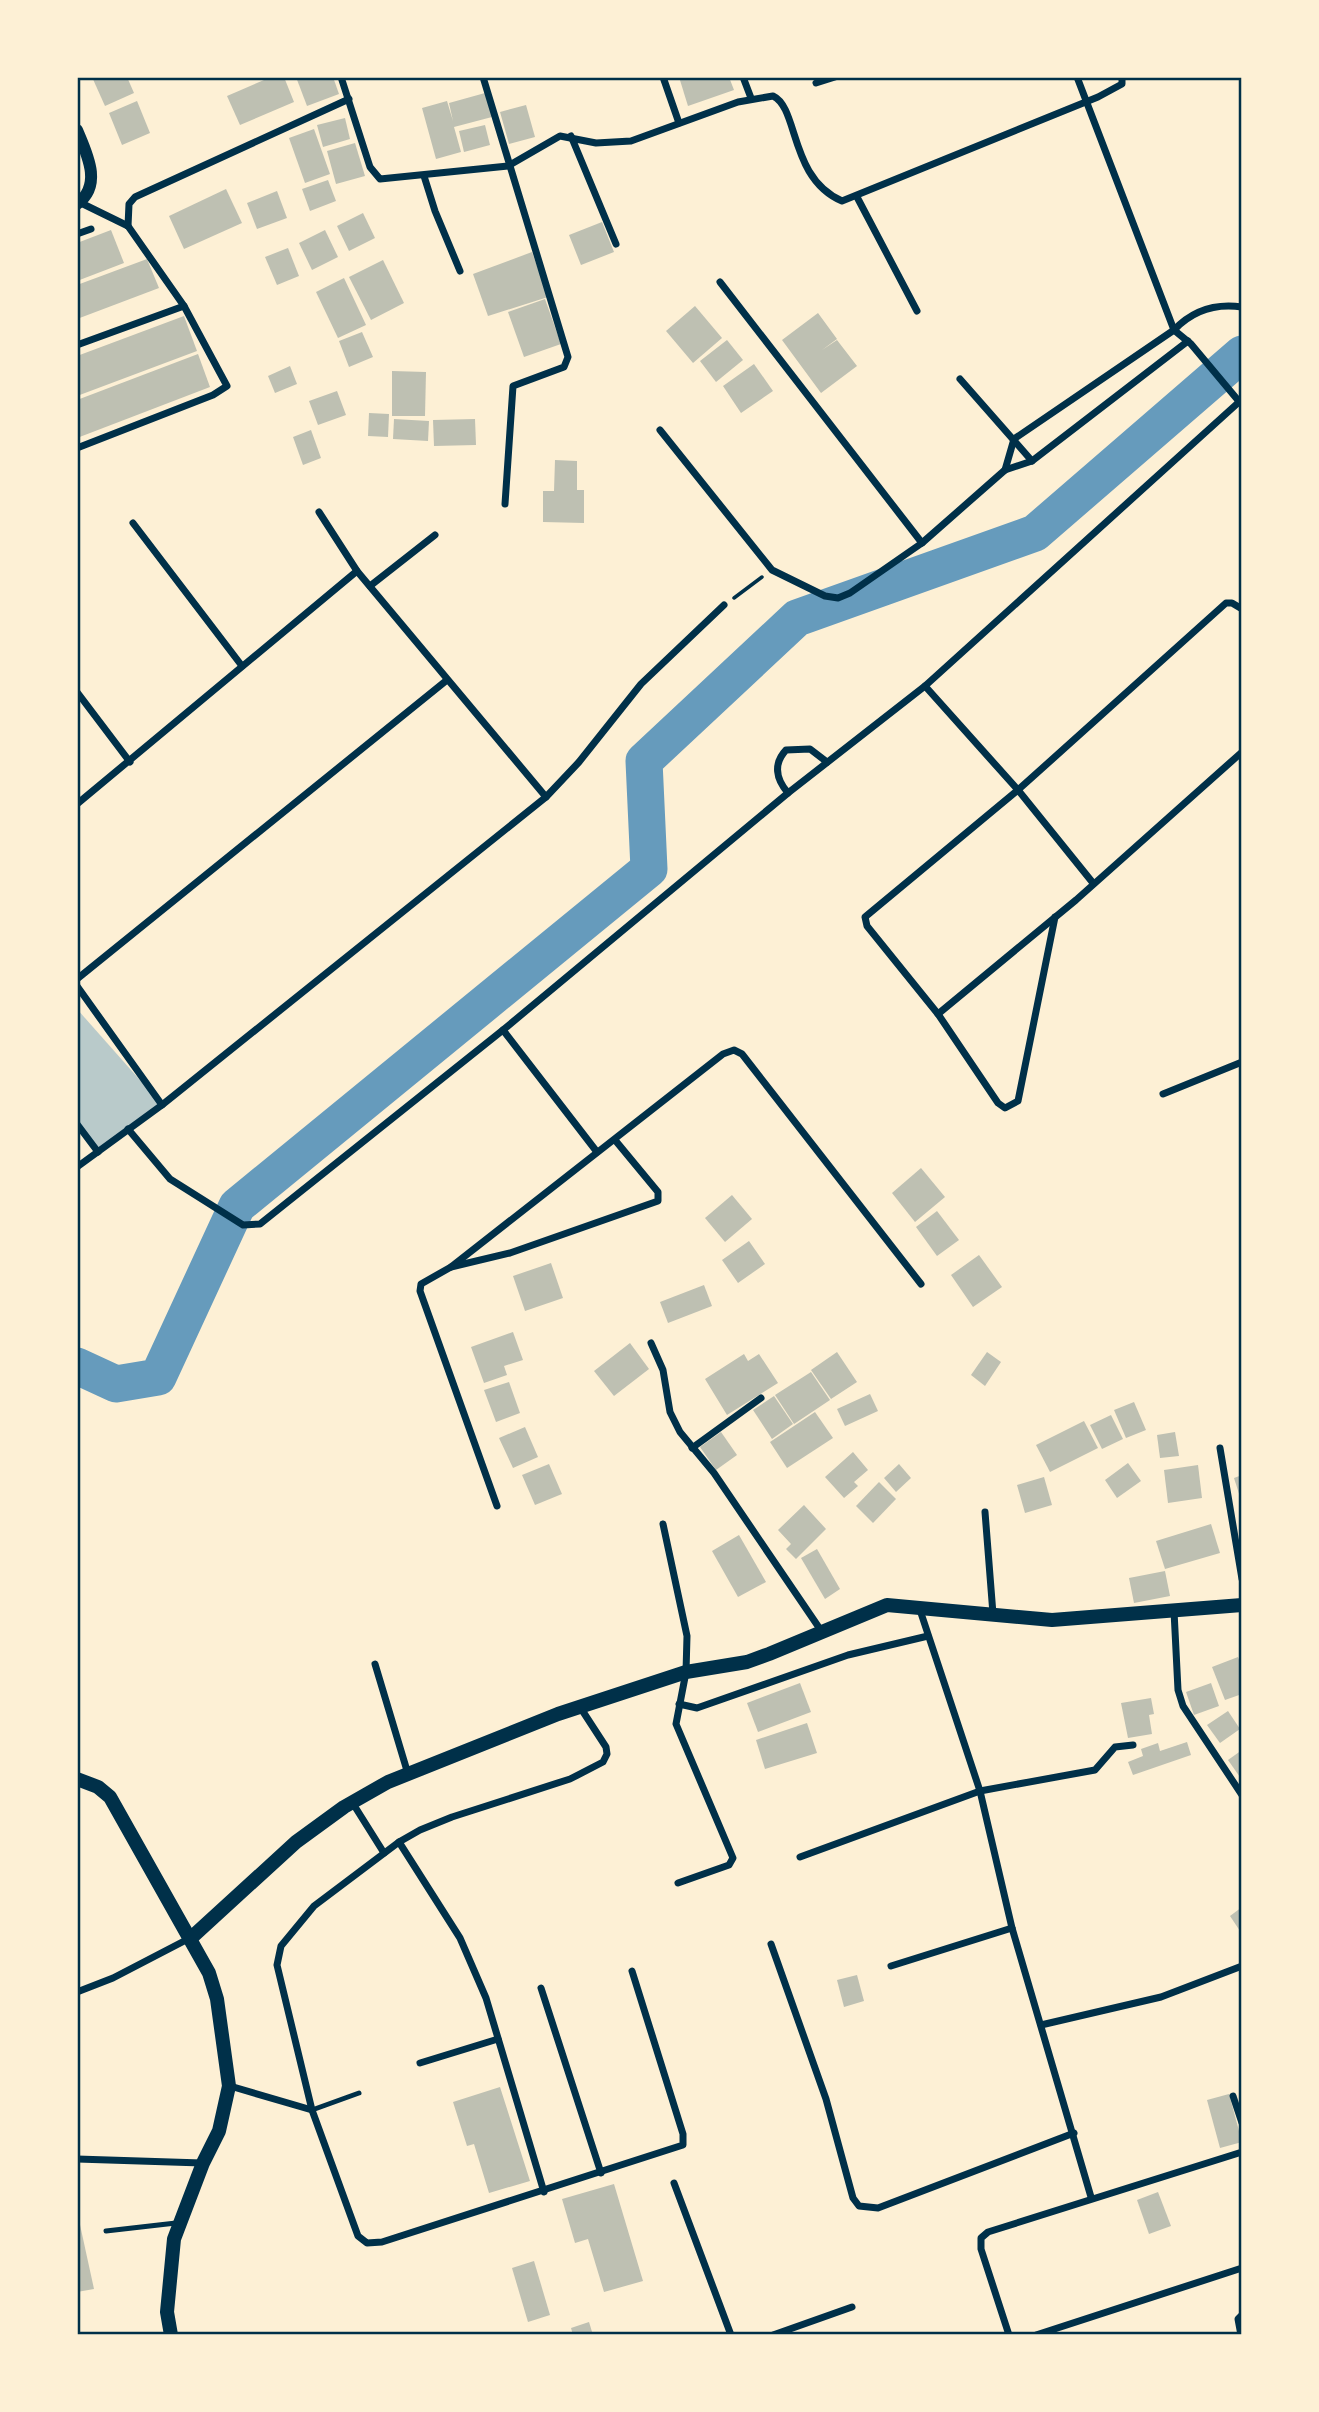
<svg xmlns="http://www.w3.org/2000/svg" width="1319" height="2412" viewBox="0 0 1319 2412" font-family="'PT Sans Narrow',sans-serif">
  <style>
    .green { fill: #b9caca }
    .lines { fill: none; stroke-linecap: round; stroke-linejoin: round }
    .river { stroke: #669bbc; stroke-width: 37 }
    .building { fill: #bec0b2 }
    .path { stroke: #003049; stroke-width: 3.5 }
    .service { stroke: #003049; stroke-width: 5 }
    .minor { stroke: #003049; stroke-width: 7 }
    .tertiary { stroke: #003049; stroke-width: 12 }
    .secondary { stroke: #003049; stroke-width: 14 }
    .neatline { fill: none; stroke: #003049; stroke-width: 2.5 }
  </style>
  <rect width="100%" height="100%" fill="#fdf0d5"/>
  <polygon class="green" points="77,1009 162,1105 98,1152 77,1124"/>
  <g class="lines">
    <polyline class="river" points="77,1366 116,1384 158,1377 237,1206 649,869 644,761 797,618 1035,533 1242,354"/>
  </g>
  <g class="building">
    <polygon points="92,77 127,77 134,93 105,106"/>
    <polygon points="271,77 284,77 294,102 240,125 227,96"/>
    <polygon points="296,77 333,77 339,94 307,106"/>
    <polygon points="679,77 729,77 734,90 688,106"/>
    <polygon points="485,93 492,117 454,127 461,152 436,159 422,108 447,101 453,121 449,103"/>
    <polygon points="137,101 150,133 122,145 109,113"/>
    <polygon points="526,105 535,137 509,144 500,112"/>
    <polygon points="345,118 350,139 323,147 317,125"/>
    <polygon points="485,125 490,145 464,152 459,131"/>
    <polygon points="314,129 330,174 305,183 289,138"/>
    <polygon points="355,143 365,176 336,184 327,151"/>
    <polygon points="328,180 336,201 310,211 302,189"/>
    <polygon points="226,189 242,223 184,249 169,216"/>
    <polygon points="277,191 287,218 257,229 247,203"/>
    <polygon points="363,213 375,238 349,251 337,226"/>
    <polygon points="602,222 614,252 581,265 569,235"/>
    <polygon points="111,230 124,263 77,281 77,243"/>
    <polygon points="325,230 338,257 312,270 299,243"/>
    <polygon points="288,248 299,276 277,285 265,257"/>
    <polygon points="532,252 548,297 488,316 473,274"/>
    <polygon points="147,259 159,288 77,319 77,285"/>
    <polygon points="383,260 404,303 371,320 349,277"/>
    <polygon points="344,278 366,325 338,338 316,292"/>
    <polygon points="545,299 561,344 524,357 508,312"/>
    <polygon points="695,306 722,338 693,363 666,331"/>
    <polygon points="818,313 837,339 822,350 837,340 857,366 821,393 782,340"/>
    <polygon points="184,316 197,351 77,396 77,356"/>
    <polygon points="362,332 373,357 349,367 339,341"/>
    <polygon points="727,340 743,360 716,382 700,361"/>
    <polygon points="198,354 210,387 77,438 77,400"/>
    <polygon points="754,364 773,391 741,413 723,386"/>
    <polygon points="290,366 297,384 275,393 268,376"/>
    <polygon points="392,371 426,372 425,416 392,416"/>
    <polygon points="337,391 346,415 318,425 309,401"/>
    <polygon points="369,413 389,414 388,437 368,436"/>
    <polygon points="394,419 429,421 428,441 393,439"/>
    <polygon points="475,419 476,445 434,446 433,420"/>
    <polygon points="311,430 321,458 303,465 293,437"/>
    <polygon points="555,460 577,461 577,490 584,490 584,523 543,522 543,491 554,491"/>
    <polygon points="921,1168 945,1197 915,1222 892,1193"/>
    <polygon points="732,1195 752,1219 725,1242 705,1218"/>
    <polygon points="937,1211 959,1240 937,1256 916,1227"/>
    <polygon points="749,1241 765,1264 738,1283 722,1260"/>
    <polygon points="979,1255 1002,1287 973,1307 951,1275"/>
    <polygon points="551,1263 563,1298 525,1311 513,1276"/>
    <polygon points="704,1285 712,1306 668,1323 660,1302"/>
    <polygon points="513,1332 523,1360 504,1366 507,1375 484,1383 471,1347"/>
    <polygon points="630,1343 649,1369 614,1396 594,1371"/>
    <polygon points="837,1352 857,1382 831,1399 811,1370"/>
    <polygon points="987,1352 1001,1362 985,1386 971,1375"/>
    <polygon points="744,1354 748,1361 759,1354 778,1383 727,1415 705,1379"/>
    <polygon points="811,1372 830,1400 794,1424 775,1395"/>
    <polygon points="509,1382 520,1413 496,1422 484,1390"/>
    <polygon points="870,1394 878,1411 845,1426 837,1409"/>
    <polygon points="774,1396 793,1424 772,1439 753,1410"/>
    <polygon points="1134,1402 1146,1430 1126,1438 1114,1410"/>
    <polygon points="815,1412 833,1438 787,1468 770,1442"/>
    <polygon points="1111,1415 1123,1439 1102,1449 1090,1425"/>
    <polygon points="1084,1421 1098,1448 1050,1472 1036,1445"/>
    <polygon points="525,1427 538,1457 513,1468 499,1438"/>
    <polygon points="721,1432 737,1455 716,1470 700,1447"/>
    <polygon points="1175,1432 1179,1456 1160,1458 1157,1435"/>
    <polygon points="853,1452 868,1470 854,1482 858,1486 844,1498 825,1477"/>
    <polygon points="1128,1463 1141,1481 1117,1498 1105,1480"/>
    <polygon points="549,1464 562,1494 535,1505 522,1475"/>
    <polygon points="899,1464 911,1478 896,1492 884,1478"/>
    <polygon points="1198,1465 1202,1498 1168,1503 1164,1470"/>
    <polygon points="1242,1475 1242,1500 1241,1500 1234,1478"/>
    <polygon points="1044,1477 1052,1505 1025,1513 1017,1485"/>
    <polygon points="879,1482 896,1499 873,1523 856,1506"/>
    <polygon points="804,1505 826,1529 796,1559 786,1549 791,1544 778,1530"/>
    <polygon points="1211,1524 1220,1553 1165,1569 1156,1541"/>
    <polygon points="739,1535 766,1582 738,1597 712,1551"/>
    <polygon points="817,1549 840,1589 825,1599 801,1558"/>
    <polygon points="1165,1571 1170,1596 1134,1603 1129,1578"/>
    <polygon points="1238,1657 1242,1668 1242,1694 1225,1700 1212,1667"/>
    <polygon points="800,1683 811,1712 758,1732 747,1703"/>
    <polygon points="1211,1683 1219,1706 1194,1715 1186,1692"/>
    <polygon points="1151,1698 1154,1714 1149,1715 1152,1734 1128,1738 1121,1703"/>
    <polygon points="1228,1711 1240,1729 1220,1743 1207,1725"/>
    <polygon points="807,1723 817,1753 765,1769 756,1740"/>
    <polygon points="1187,1742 1191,1755 1133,1775 1128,1762 1143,1756 1141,1749 1158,1743 1160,1751"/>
    <polygon points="1242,1750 1242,1780 1228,1760"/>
    <polygon points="1242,1907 1242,1934 1230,1916"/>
    <polygon points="857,1975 864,2001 844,2007 837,1980"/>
    <polygon points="500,2087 530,2181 489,2193 474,2144 467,2146 453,2102"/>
    <polygon points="1229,2094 1242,2142 1220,2148 1207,2100"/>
    <polygon points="614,2184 643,2281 604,2292 588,2239 575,2243 562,2199"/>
    <polygon points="1158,2192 1171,2226 1149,2234 1137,2200"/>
    <polygon points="77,2211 94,2289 77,2292"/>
    <polygon points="534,2261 550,2315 528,2322 512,2268"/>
    <polygon points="589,2322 593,2335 573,2335 571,2328"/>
  </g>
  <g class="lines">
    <polyline class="path" points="734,598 762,577"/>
    <g class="service">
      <polyline points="312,2110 359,2093"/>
      <polyline points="106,2231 176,2223"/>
    </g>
    <g class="minor">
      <path d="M341,77L370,167L380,179L508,166L560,136L596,143L631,141L738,102L773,96C799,108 789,178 842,201L1098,97L1122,84V77"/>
      <polyline points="483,77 568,357 564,367 513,386 505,504"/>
      <polyline points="663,77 679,123"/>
      <polyline points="743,77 751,98"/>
      <polyline points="1077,77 1174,330 1191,344 1242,405"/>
      <polyline points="816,83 835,77"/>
      <polyline points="571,136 616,244"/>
      <polyline points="424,176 435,211 460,271"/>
      <polyline points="857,197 917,311"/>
      <polyline points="128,226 129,204 135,197 349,99"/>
      <polyline points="77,234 91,229"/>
      <polyline points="720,282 922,543"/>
      <polyline points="77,345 184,306"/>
      <polyline points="960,379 1032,461"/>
      <polyline points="660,430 772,570 825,596 838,598 850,593 922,543 1005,470 1032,461 1188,341"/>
      <polyline points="77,448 213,395 227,386 184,306 128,226 81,203"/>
      <path d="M1005,470L1014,439L1174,330C1192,311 1215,303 1242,307"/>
      <polyline points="319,512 357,571 546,797"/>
      <polyline points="133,523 242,666"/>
      <polyline points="370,586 435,535"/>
      <polyline points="925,686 1018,790 1093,883"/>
      <polyline points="77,692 130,762"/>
      <path d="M788,793C776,779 773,764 786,750L810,749L827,762"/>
      <polyline points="77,804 357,571"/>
      <polyline points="1055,917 1018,1101 1005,1108 998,1103 938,1014 867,926 865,917 1018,790 1226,603 1232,603 1242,609"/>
      <polyline points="77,979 447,680"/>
      <polyline points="77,986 162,1105"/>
      <polyline points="938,1014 1076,900 1242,752"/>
      <polyline points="503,1030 597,1152"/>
      <polyline points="1163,1094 1242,1062"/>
      <polyline points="77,1124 98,1152"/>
      <polyline points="128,1129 170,1179 243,1225 260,1224 503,1030 788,793 925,686 1239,402"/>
      <polyline points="77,1167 162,1105 546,797 579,762 641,684 724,605"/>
      <polyline points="451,1267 723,1054 734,1050 742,1054 921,1284"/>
      <polyline points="651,1343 663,1370 670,1412 680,1432 714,1473 822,1632"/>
      <polyline points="692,1448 761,1398"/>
      <polyline points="1220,1448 1242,1579"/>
      <polyline points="497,1506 420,1291 421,1284 451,1267 510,1253 658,1201 658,1192 615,1140"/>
      <polyline points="985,1512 993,1614"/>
      <polyline points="663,1524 687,1636 686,1672 676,1724 733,1858 729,1865 678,1883"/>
      <polyline points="919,1607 980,1791 1012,1928 1091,2197"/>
      <polyline points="1174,1611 1178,1690 1183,1706 1242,1795"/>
      <polyline points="375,1664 408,1774"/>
      <polyline points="679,1704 697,1708 848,1655 928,1636"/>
      <polyline points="352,1802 384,1853"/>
      <polyline points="399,1842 460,1938 486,1998 544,2192"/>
      <polyline points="800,1857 980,1791 1095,1770 1115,1747 1133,1745"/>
      <polyline points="771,1944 826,2099 853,2198 859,2206 878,2208 1074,2133"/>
      <polyline points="891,1966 1012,1928"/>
      <polyline points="541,1988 601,2173"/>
      <polyline points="77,1992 113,1978 190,1938"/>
      <polyline points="1041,2025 1161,1997 1242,1966"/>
      <polyline points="420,2063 498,2039"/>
      <polyline points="230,2086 312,2110 358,2236 367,2243 382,2242 683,2145 683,2134 632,1971"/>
      <polyline points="1233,2096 1242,2123"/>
      <polyline points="312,2110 277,1965 281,1946 314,1906 399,1842 420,1830 452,1817 570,1779 603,1762 607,1754 606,1747 580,1707"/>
      <polyline points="77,2159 202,2163"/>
      <polyline points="674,2183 731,2335"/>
      <polyline points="773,2335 852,2307"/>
      <polyline points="1009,2335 981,2249 981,2238 988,2232 1242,2152"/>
      <polyline points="1036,2335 1242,2268"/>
      <polyline points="1241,2335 1238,2319 1242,2315"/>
    </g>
    <path class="tertiary" d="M77,130C87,154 103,185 77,204"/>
    <g class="secondary">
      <polyline points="77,1779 98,1787 110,1797 209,1973 217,1999 229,2086 219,2131 203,2163 174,2239 167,2312 171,2335"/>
      <polyline points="191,1938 296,1842 344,1807 388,1782 558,1714 686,1672 747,1662 769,1654 887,1605 1052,1620 1242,1605"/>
    </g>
  </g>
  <rect width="1319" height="2412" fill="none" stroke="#fdf0d5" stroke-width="158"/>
  <rect x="79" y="79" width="1161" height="2254" class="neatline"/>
</svg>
